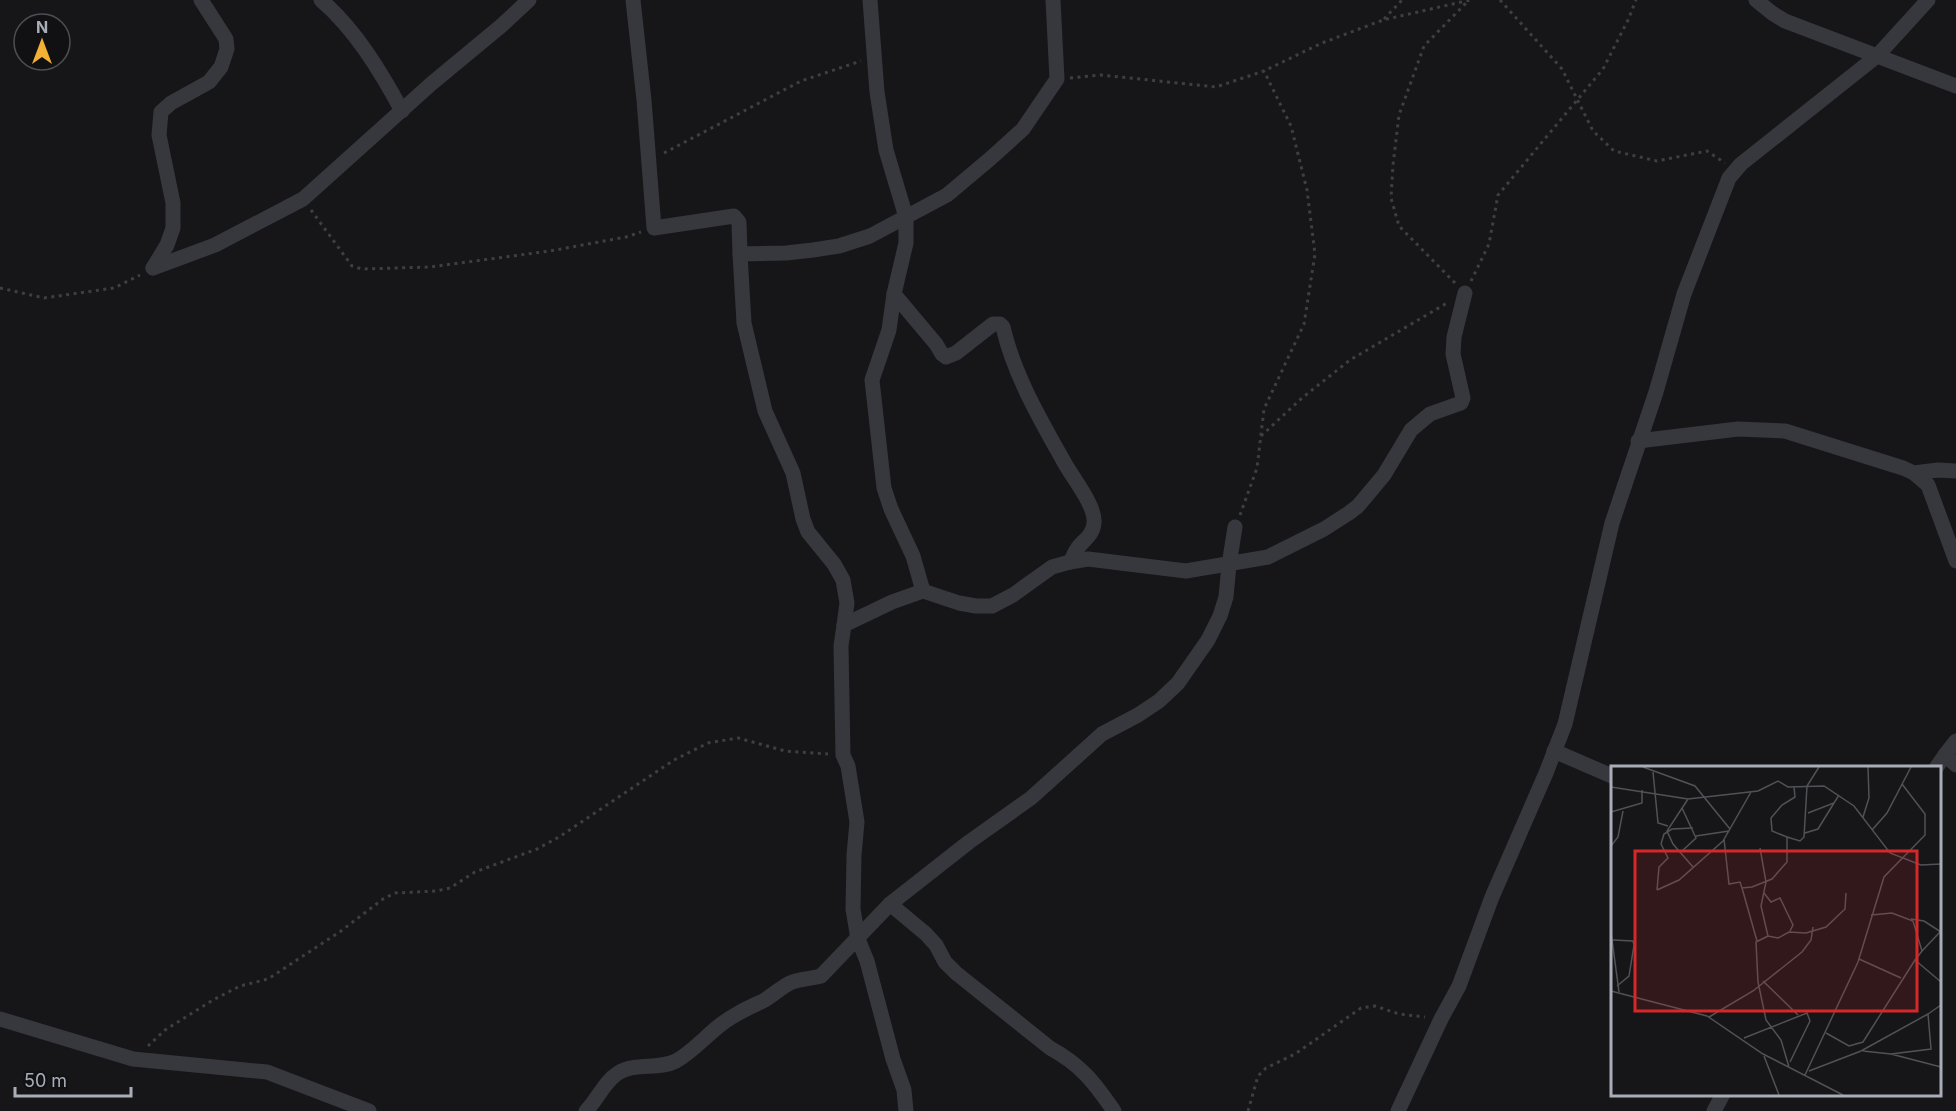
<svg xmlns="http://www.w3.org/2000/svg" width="1956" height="1111" viewBox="0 0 1956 1111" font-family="Inter,sans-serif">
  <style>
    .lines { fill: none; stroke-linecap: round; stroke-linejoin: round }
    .path { stroke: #3d3f44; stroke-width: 3; stroke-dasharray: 3 4.5; stroke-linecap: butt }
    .minor { stroke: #37383d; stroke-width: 15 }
    .inset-road { fill: none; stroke: #505258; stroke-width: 1.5 }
    .view { fill: #d62828; fill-opacity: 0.15; stroke: #d62828; stroke-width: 3 }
    .inset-edge { fill: none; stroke: #a8adb8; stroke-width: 3 }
  </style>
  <rect width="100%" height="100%" fill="#161618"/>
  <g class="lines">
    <g class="path">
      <polyline points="1500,0 1562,69 1593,131 1614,151 1657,161 1707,151 1725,163"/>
      <polyline points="1384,19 1402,0"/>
      <polyline points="1070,78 1101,75 1216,87 1264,71 1322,43 1383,20 1470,0"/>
      <polyline points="664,153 801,81 861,61"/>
      <polyline points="311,210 352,266 362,269 430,267 550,251 626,237 641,232"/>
      <polyline points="1471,281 1489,244 1498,195 1603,69 1628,20 1636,0"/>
      <polyline points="1455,283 1399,226 1391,198 1393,165 1399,115 1424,46 1468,1"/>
      <polyline points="0,288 44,298 114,288 140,275"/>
      <polyline points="1261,436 1302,398 1350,360 1447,303"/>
      <polyline points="1240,515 1257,468 1264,409 1304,324 1315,254 1307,190 1291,126 1264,71"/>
      <polyline points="148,1046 165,1030 213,1000 240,986 268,979 341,931 383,899 395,893 436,891 450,888 475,872 537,849 559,837 674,760 708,743 738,738 785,751 828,754"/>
      <polyline points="1248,1111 1258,1076 1266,1068 1295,1054 1361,1008 1375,1006 1399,1014 1425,1017"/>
    </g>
    <g class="minor">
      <path d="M321,0C355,29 381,72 402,111"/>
      <polyline points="633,0 644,100 654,228 734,216 739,222 740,254 786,253 813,250 839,246 870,236 947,195 991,158 1023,129 1057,79 1053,0"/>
      <polyline points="870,0 877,92 886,150 906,217 906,243 894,294 889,330 872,380 884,488 891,509 913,556 923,591 892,602 844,625 841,646 843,755 848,766 857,822 854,855 853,909 858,939 867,961 893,1059 904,1090 906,1111"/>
      <polyline points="1756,0 1772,13 1785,21 1956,86"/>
      <polyline points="740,254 744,323 765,411 793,473 803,519 808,532 834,564 843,580 847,603 844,625"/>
      <polyline points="153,268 215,245 303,199 431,84 501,26 529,0"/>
      <polyline points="153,268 167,245 173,228 173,203 159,135 161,112 171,103 209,82 221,67 227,49 226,39 201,0"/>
      <path d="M894,294L936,344L942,354L946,357L956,353L993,324H1000L1003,327C1014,375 1040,419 1064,462C1072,477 1096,506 1094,523C1093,536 1083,540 1077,549C1074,553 1073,558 1070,562"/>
      <polyline points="1638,441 1738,429 1785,431 1903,468 1914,473 1928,485 1956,561"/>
      <polyline points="1914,473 1938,470 1956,471"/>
      <polyline points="923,591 959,603 976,606 992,606 1013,595 1052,567 1070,562 1088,559 1186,571 1268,557 1324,529 1349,513 1358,506 1384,475 1411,430 1430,414 1461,403 1463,398 1453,354 1454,337 1465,293"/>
      <polyline points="1956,741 1945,755 1956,765"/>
      <polyline points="1554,751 1612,776"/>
      <polyline points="1936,768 1945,755"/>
      <path d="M890,904L926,934L936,945L945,962L956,973L1050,1048C1081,1065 1094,1082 1114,1111"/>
      <polyline points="0,1019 133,1059 267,1072 369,1111"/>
      <path d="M586,1111C598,1099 604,1082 618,1073C635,1062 659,1070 676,1061C692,1052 705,1037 719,1026C732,1015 748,1008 763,1001C772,996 780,988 790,983C799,979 810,979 821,976L890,904L969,842L1031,798L1102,734L1138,715L1159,701L1178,683L1208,640L1220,616L1226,597L1229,565L1235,527"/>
      <polyline points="1398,1111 1441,1019 1459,986 1492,897 1546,773 1565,724 1612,523 1656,392 1684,294 1729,178 1741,164 1877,56 1928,0"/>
      <polyline points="1714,1111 1723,1094"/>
    </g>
  </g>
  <g transform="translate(1611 766)">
    <rect width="330" height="330" fill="#161618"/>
    <path class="inset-road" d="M32,1L84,20L119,63M42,6L47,57L57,60M0,21L77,33L147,25L167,15L177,21L213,20L243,40L279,87L310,99L330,98M77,33L56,65L62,78L82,101M0,46L31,37V24M197,47L223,37L228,29M252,51L258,32L257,1M261,64L276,47L300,1M194,67L207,63L223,37M85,70L118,65M176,71L189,75L193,71L196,20L208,1M113,73L118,118L129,116L131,122L141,121L161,113L176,96V71L161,65L160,52L171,39L184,31L183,21M0,80L7,71L12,45M149,82L155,116L150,140L157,170L145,176L147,216L155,254L170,274L178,301M71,85L85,72L71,42M131,122L146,175M46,124L68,114L112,75L140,26M46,124L48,101L57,92L50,78L53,68L61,63L82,62M153,127L160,136L169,132L182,159L179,165M260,149L281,147L302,155L311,185L304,194L330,216M300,153L313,155L330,166M0,166L8,226M157,170L167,172L178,166L195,167L215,161L234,143L235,127M2,174L22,175L23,179L18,210L6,220M311,185L329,166M248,193L290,212M152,215L187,249M0,225L96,250L152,288L232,329M330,239L317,248L320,283L280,288L330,301M98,251L142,225L191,186L200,174L202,161M215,267L238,280L252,276L304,194M133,272L196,247L199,255L179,296M252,285L280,288M153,290L168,329M198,305L250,285L317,248M194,309L247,196L273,111L314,69V48L291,18"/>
    <path class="view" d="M24,85H306V245H24Z"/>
    <rect width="330" height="330" class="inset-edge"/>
  </g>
  <g transform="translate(42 42)"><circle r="28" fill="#111113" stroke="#4d4f55" stroke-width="1.5"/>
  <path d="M0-4.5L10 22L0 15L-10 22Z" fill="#f2b134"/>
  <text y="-9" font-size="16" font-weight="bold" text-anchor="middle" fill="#a8adb8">N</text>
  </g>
  <path d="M15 1087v9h116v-9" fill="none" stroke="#a8adb8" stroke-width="3"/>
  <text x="24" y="1087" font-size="18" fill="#a8adb8" stroke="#111113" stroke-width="4.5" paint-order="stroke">50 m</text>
</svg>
